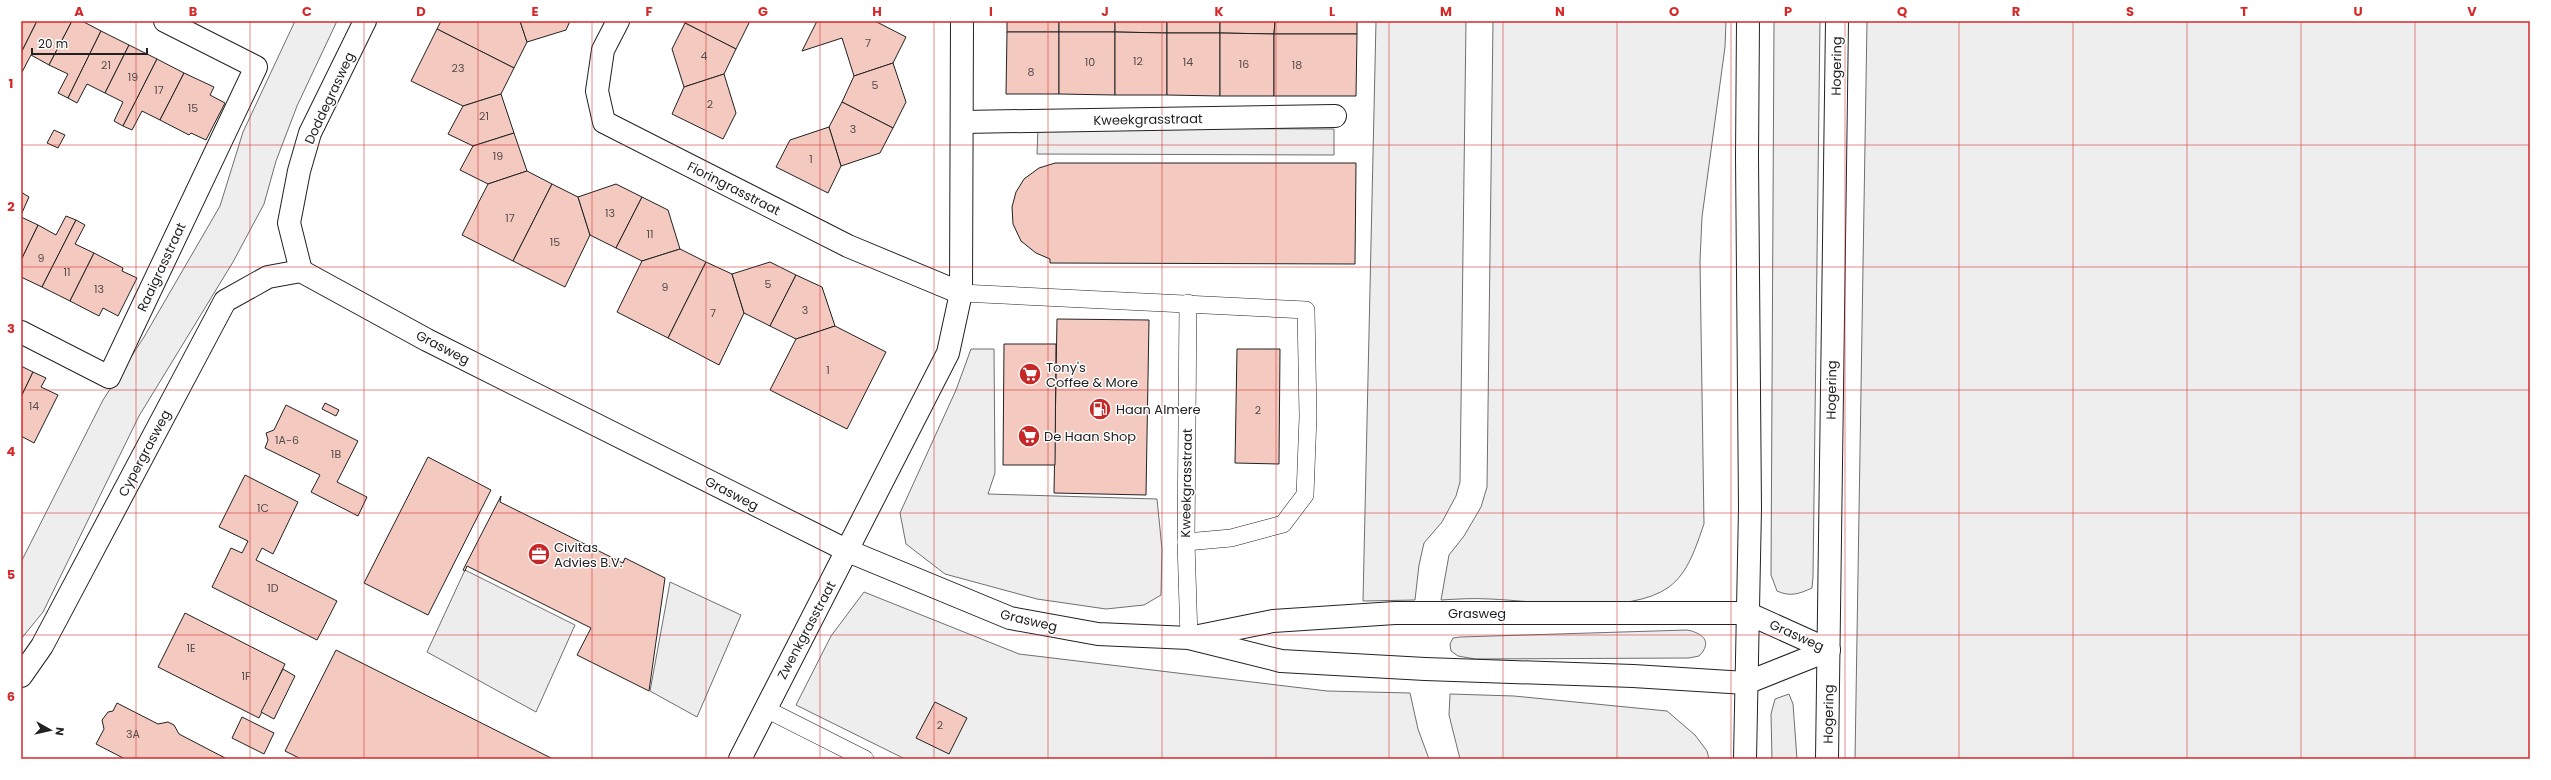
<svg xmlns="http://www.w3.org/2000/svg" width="2551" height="780" viewBox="0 0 2551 780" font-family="Poppins,sans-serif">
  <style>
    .green { fill: #eee; stroke: #6f6f6f }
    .parking { fill: #ededed; stroke: #6f6f6f }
    .building { fill: #f3c9c0; stroke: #222 }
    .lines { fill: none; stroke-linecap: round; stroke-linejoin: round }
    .service-casing { stroke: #222; stroke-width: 18 }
    .minor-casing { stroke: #222; stroke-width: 24 }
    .trunk-casing { stroke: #222; stroke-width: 24 }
    .service { stroke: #fff; stroke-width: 17 }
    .minor { stroke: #fff; stroke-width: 22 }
    .trunk { stroke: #fff; stroke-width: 22 }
    .grid { fill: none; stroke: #d62828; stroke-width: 1; stroke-opacity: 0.55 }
    .labels { text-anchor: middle; stroke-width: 3; stroke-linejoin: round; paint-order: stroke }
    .number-label { font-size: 11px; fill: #564c4a }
    .street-label { font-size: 13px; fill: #222; stroke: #fff }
    .poi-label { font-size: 13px; fill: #222; stroke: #fff; text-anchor: start }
    .neatline { fill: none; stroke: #d62828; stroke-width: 1.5 }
    .grid-label { font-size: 13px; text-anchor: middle; font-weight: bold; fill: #d62828 }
  </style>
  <rect width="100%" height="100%" fill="#fff"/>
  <g class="green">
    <polygon points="295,21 337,21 297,106 276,161 264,204 233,262 139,416 43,612 21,639 21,562 103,400 144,337 220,206 243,132"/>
    <polygon points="1376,21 1466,21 1460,482 1456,496 1442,522 1424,543 1419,565 1415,600 1363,601"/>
    <path d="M1493,21H1726L1725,47L1702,217L1700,261L1704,524C1696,546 1689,572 1669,587C1629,616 1538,601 1490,599C1474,598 1457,599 1441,600L1449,555L1464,536L1481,507L1487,487Z"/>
    <path d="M1774,21H1820L1813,577L1812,588C1799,594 1790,597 1777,591L1771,575Z"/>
    <polygon points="1867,21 2530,21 2530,759 1855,759"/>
    <polygon points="971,349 994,349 995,473 988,494 1157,499 1162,549 1161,595 1144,605 1106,609 1037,599 945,574 906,544 900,513 956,390"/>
    <polygon points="864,592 1019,654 1327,691 1410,693 1418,729 1429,759 905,759 796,705 831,636"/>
    <path d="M1687,630C1703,633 1713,642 1699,656L1689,658L1475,659L1458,656L1451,651L1450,644L1453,638L1460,637Z"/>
    <polygon points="1450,694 1514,696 1667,711 1695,735 1707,751 1709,759 1460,759 1449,715"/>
    <polygon points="1789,694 1793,704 1797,759 1772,759 1771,714 1775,699"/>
  </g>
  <g class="parking">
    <polygon points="1038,128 1334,129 1334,155 1037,154"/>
    <polygon points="465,570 575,625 536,712 427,652"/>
    <polygon points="670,582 741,615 697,717 650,691"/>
  </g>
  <g class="building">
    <polygon points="21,21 37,21 21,53"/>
    <polygon points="37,21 72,21 49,65 31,55 21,74 21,53"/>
    <polygon points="72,21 82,21 101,31 68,98 58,93 68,74 49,65"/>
    <polygon points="441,21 520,21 527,42 514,68 437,29"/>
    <polygon points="520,21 570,21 566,30 527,42"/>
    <polygon points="686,21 748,21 749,23 736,49 685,23"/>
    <polygon points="817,21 875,21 906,37 893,63 854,76 842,38 802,51"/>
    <rect x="1007" y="21" width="52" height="11"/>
    <rect x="1059" y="21" width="56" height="11"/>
    <polygon points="1115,21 1167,21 1167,33 1115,32"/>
    <rect x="1167" y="21" width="53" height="12"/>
    <polygon points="1220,21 1275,21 1274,34 1220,33"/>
    <polygon points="1275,21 1357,21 1357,34 1274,34"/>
    <polygon points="685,23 736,49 724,74 684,87 672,49"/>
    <polygon points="437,29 514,68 501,94 463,106 411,81"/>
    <polygon points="101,31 129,45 105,93 87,84 77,103 68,98"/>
    <polygon points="1007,32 1059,32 1059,94 1006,94"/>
    <polygon points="1059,32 1115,32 1115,95 1059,94"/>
    <polygon points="1115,32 1167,33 1167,95 1115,95"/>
    <polygon points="1167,33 1220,33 1220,96 1167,95"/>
    <polygon points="1220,33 1274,34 1274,96 1220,96"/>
    <polygon points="1274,34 1357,34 1356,96 1274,96"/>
    <polygon points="129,45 157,59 123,126 114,121 123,102 105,93"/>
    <polygon points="157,59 184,73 160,120 142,111 132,130 123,126"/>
    <polygon points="893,63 906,102 893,128 842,102 854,76"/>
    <polygon points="184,73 214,87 210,95 225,103 206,140 191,133 189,135 160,120"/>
    <polygon points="724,74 736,113 723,139 672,114 684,87"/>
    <polygon points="501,94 514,133 473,146 448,134 463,106"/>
    <polygon points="842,102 893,128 880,153 841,166 829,127"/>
    <polygon points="829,127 841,166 828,193 776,167 790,140"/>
    <polygon points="54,130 65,135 58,148 47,143"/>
    <polygon points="514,133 527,171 488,184 460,170 473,146"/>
    <polygon points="1055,163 1356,163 1355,264 1050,263 1050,259 1036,253 1021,241 1013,224 1012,207 1016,192 1024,179 1039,168"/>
    <polygon points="527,171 552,184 513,261 462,235 488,184"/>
    <polygon points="552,184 578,197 590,235 565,287 513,261"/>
    <polygon points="616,184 642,197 616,248 590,235 578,197"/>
    <polygon points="21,192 29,197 21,215"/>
    <polygon points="642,197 668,210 680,249 642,261 616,248"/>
    <polygon points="66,216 76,220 42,287 21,277 21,260 38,225 56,235"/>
    <polygon points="21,217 38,225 21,260"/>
    <polygon points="76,220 85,225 75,244 94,253 70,301 42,287"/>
    <polygon points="680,249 706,262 668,338 617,312 642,261"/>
    <polygon points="94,253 123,268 122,271 137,278 118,316 103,308 99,316 70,301"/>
    <polygon points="706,262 732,274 744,313 719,365 668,338"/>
    <polygon points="770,262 796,275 770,326 744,313 732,274"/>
    <polygon points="796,275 822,287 835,326 796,339 770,326"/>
    <polygon points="1057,319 1149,320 1146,495 1054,493"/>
    <polygon points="835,326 886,352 847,429 770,390 796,339"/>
    <polygon points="1004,344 1056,344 1055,465 1003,465"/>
    <polygon points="1237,349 1280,349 1279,464 1235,463"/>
    <polygon points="21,366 33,372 21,397"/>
    <polygon points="33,372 46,378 41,387 58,395 34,443 21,436 21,397"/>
    <polygon points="325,403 339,410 336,416 322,409"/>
    <polygon points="286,405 358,441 337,482 367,497 358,516 311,492 320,475 265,448 268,440 266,433 274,430"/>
    <polygon points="428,457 491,490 428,615 364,583"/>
    <polygon points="245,475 298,502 273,554 262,548 256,560 337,601 317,640 212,587 231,548 242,553 248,541 219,527"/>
    <polygon points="501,496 500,502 623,563 625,558 665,578 649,691 577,655 591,628 467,566 465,571 463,570"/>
    <polygon points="185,613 285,664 259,718 158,667"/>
    <polygon points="336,650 553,759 301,759 285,751"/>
    <polygon points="283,669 295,676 274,719 261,712"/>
    <polygon points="935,702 967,718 949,754 916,738"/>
    <polygon points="117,703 158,724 168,722 174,725 179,734 227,759 125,759 96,744 104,729 102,720 108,712 113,711"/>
    <polygon points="242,717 274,733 264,754 232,738"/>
  </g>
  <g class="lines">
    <g class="service-casing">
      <g id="service">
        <polyline points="961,293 1306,310 1308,416 1305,495 1283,524 1231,538 1186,542"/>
        <polyline points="1188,303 1186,542 1189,638"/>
        <polyline points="764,708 865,759"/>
      </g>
    </g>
    <g class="minor-casing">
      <g id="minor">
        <polyline points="618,21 603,50 597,91 604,122 848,246 961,293"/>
        <polyline points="962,122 1335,116"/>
        <polyline points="301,271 427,340 848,551 1010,618 1098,634 1189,638 1281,661 1425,669 1633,676 1746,683 1829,650 1747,613 1395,613 1273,621 1189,638"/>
        <polyline points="301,271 289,223 299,171 310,133 365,21"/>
        <polyline points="21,332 109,377 256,67 165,21"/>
        <polyline points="21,676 42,646 225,301 268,277 301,271"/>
        <polyline points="740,759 948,353 961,293 962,21"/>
      </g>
    </g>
    <g class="trunk-casing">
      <g id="trunk">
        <polyline points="1745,759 1750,508 1747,157 1748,21"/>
        <polyline points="1827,759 1837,21"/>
      </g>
    </g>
    <use href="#service" class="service"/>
    <use href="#minor" class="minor"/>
    <use href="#trunk" class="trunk"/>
  </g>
  <path class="grid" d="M136,21V759M250,21V759M364,21V759M478,21V759M592,21V759M706,21V759M820,21V759M934,21V759M1048,21V759M1162,21V759M1276,21V759M1389,21V759M1503,21V759M1617,21V759M1731,21V759M1845,21V759M1959,21V759M2073,21V759M2187,21V759M2301,21V759M2415,21V759M21,145H2530M21,267H2530M21,390H2530M21,513H2530M21,635H2530"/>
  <defs>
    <g id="supermarket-disc" transform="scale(1.15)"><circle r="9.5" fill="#c62828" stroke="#fff"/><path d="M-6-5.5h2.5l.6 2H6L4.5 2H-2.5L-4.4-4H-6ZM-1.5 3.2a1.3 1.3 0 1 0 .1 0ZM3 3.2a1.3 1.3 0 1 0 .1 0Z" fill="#fff"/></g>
    <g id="fuel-disc" transform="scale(1.15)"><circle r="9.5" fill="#c62828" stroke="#fff"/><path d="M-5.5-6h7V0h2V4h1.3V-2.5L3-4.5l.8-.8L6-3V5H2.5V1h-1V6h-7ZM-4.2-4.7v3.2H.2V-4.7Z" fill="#fff"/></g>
    <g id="office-disc" transform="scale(1.15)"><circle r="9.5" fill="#c62828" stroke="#fff"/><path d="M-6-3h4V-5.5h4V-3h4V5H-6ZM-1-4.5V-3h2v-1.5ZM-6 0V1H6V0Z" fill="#fff"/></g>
  </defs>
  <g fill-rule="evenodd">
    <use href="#supermarket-disc" x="1030" y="374"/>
    <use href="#fuel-disc" x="1100" y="409"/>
    <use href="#supermarket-disc" x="1029" y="436"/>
    <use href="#office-disc" x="539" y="554"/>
  </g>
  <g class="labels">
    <g class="number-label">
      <text x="868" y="47">7</text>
      <text x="704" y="60">4</text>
      <text x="1138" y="65">12</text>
      <text x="1090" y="66">10</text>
      <text x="1188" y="66">14</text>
      <text x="1244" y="68">16</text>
      <text x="106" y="69">21</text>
      <text x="1297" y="69">18</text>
      <text x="458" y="72">23</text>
      <text x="1031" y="76">8</text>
      <text x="133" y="81">19</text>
      <text x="875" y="89">5</text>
      <text x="159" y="94">17</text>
      <text x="710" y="108">2</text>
      <text x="193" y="112">15</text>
      <text x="484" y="120">21</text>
      <text x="853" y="133">3</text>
      <text x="498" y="160">19</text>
      <text x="811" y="163">1</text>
      <text x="610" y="217">13</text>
      <text x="510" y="222">17</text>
      <text x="650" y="238">11</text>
      <text x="555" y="246">15</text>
      <text x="41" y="262">9</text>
      <text x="67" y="276">11</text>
      <text x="768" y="288">5</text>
      <text x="665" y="291">9</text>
      <text x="99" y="293">13</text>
      <text x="805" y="314">3</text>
      <text x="713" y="317">7</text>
      <text x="828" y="374">1</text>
      <text x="34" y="410">14</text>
      <text x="1258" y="414">2</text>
      <text x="287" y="444">1A-6</text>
      <text x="336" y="458">1B</text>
      <text x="263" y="512">1C</text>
      <text x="273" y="592">1D</text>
      <text x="191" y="652">1E</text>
      <text x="246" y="680">1F</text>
      <text x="940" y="729">2</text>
      <text x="133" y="738">3A</text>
    </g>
    <g class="street-label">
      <text transform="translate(1836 66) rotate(-89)" y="5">Hogering</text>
      <text transform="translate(329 98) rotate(-65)" y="5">Doddegrasweg</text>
      <text transform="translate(1148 119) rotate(-1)" y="5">Kweekgrasstraat</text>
      <text transform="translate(734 188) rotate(27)" y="5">Fioringrasstraat</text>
      <text transform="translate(161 267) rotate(-65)" y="5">Raaigrasstraat</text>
      <text transform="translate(443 347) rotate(27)" y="5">Grasweg</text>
      <text transform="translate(1831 390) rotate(-89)" y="5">Hogering</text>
      <text transform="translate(144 453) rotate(-62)" y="5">Cypergrasweg</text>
      <text transform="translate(1186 483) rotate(-89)" y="5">Kweekgrasstraat</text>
      <text transform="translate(732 493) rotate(27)" y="5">Grasweg</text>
      <text x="1477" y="618">Grasweg</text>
      <text transform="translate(1029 620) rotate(13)" y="5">Grasweg</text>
      <text transform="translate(806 630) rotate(-62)" y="5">Zwenkgrasstraat</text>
      <text transform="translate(1797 635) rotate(24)" y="5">Grasweg</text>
      <text transform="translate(1828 714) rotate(-89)" y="5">Hogering</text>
    </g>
    <g class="poi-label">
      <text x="1046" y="372">Tony's<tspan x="1046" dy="15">Coffee &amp; More</tspan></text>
      <text x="1116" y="414">Haan Almere</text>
      <text x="1044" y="441">De Haan Shop</text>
      <text x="554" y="552">Civitas<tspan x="554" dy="15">Advies B.V.</tspan></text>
    </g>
  </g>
  <rect width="2551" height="780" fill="none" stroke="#ffffff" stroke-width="44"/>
  <g transform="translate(50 730) rotate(98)" stroke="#ffffff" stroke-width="3" paint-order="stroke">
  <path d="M0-3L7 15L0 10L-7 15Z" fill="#222222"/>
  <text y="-6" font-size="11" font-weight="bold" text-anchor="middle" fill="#222222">N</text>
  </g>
  <path d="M32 48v6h115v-6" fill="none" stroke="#222222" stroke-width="2"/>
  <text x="38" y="48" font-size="12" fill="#222222" stroke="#ffffff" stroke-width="3" paint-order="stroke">20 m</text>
  <rect x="22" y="22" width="2507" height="736" class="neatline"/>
  <g class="grid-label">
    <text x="79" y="16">A</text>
    <text x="193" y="16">B</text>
    <text x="307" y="16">C</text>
    <text x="421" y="16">D</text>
    <text x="535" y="16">E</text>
    <text x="649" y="16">F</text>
    <text x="763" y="16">G</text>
    <text x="877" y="16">H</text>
    <text x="991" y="16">I</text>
    <text x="1105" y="16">J</text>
    <text x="1219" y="16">K</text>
    <text x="1332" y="16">L</text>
    <text x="1446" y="16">M</text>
    <text x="1560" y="16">N</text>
    <text x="1674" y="16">O</text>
    <text x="1788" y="16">P</text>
    <text x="1902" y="16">Q</text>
    <text x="2016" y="16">R</text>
    <text x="2130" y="16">S</text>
    <text x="2244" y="16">T</text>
    <text x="2358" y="16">U</text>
    <text x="2472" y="16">V</text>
    <text x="11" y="88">1</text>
    <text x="11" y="211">2</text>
    <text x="11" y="333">3</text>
    <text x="11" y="456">4</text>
    <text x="11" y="579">5</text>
    <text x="11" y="701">6</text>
  </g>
</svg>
